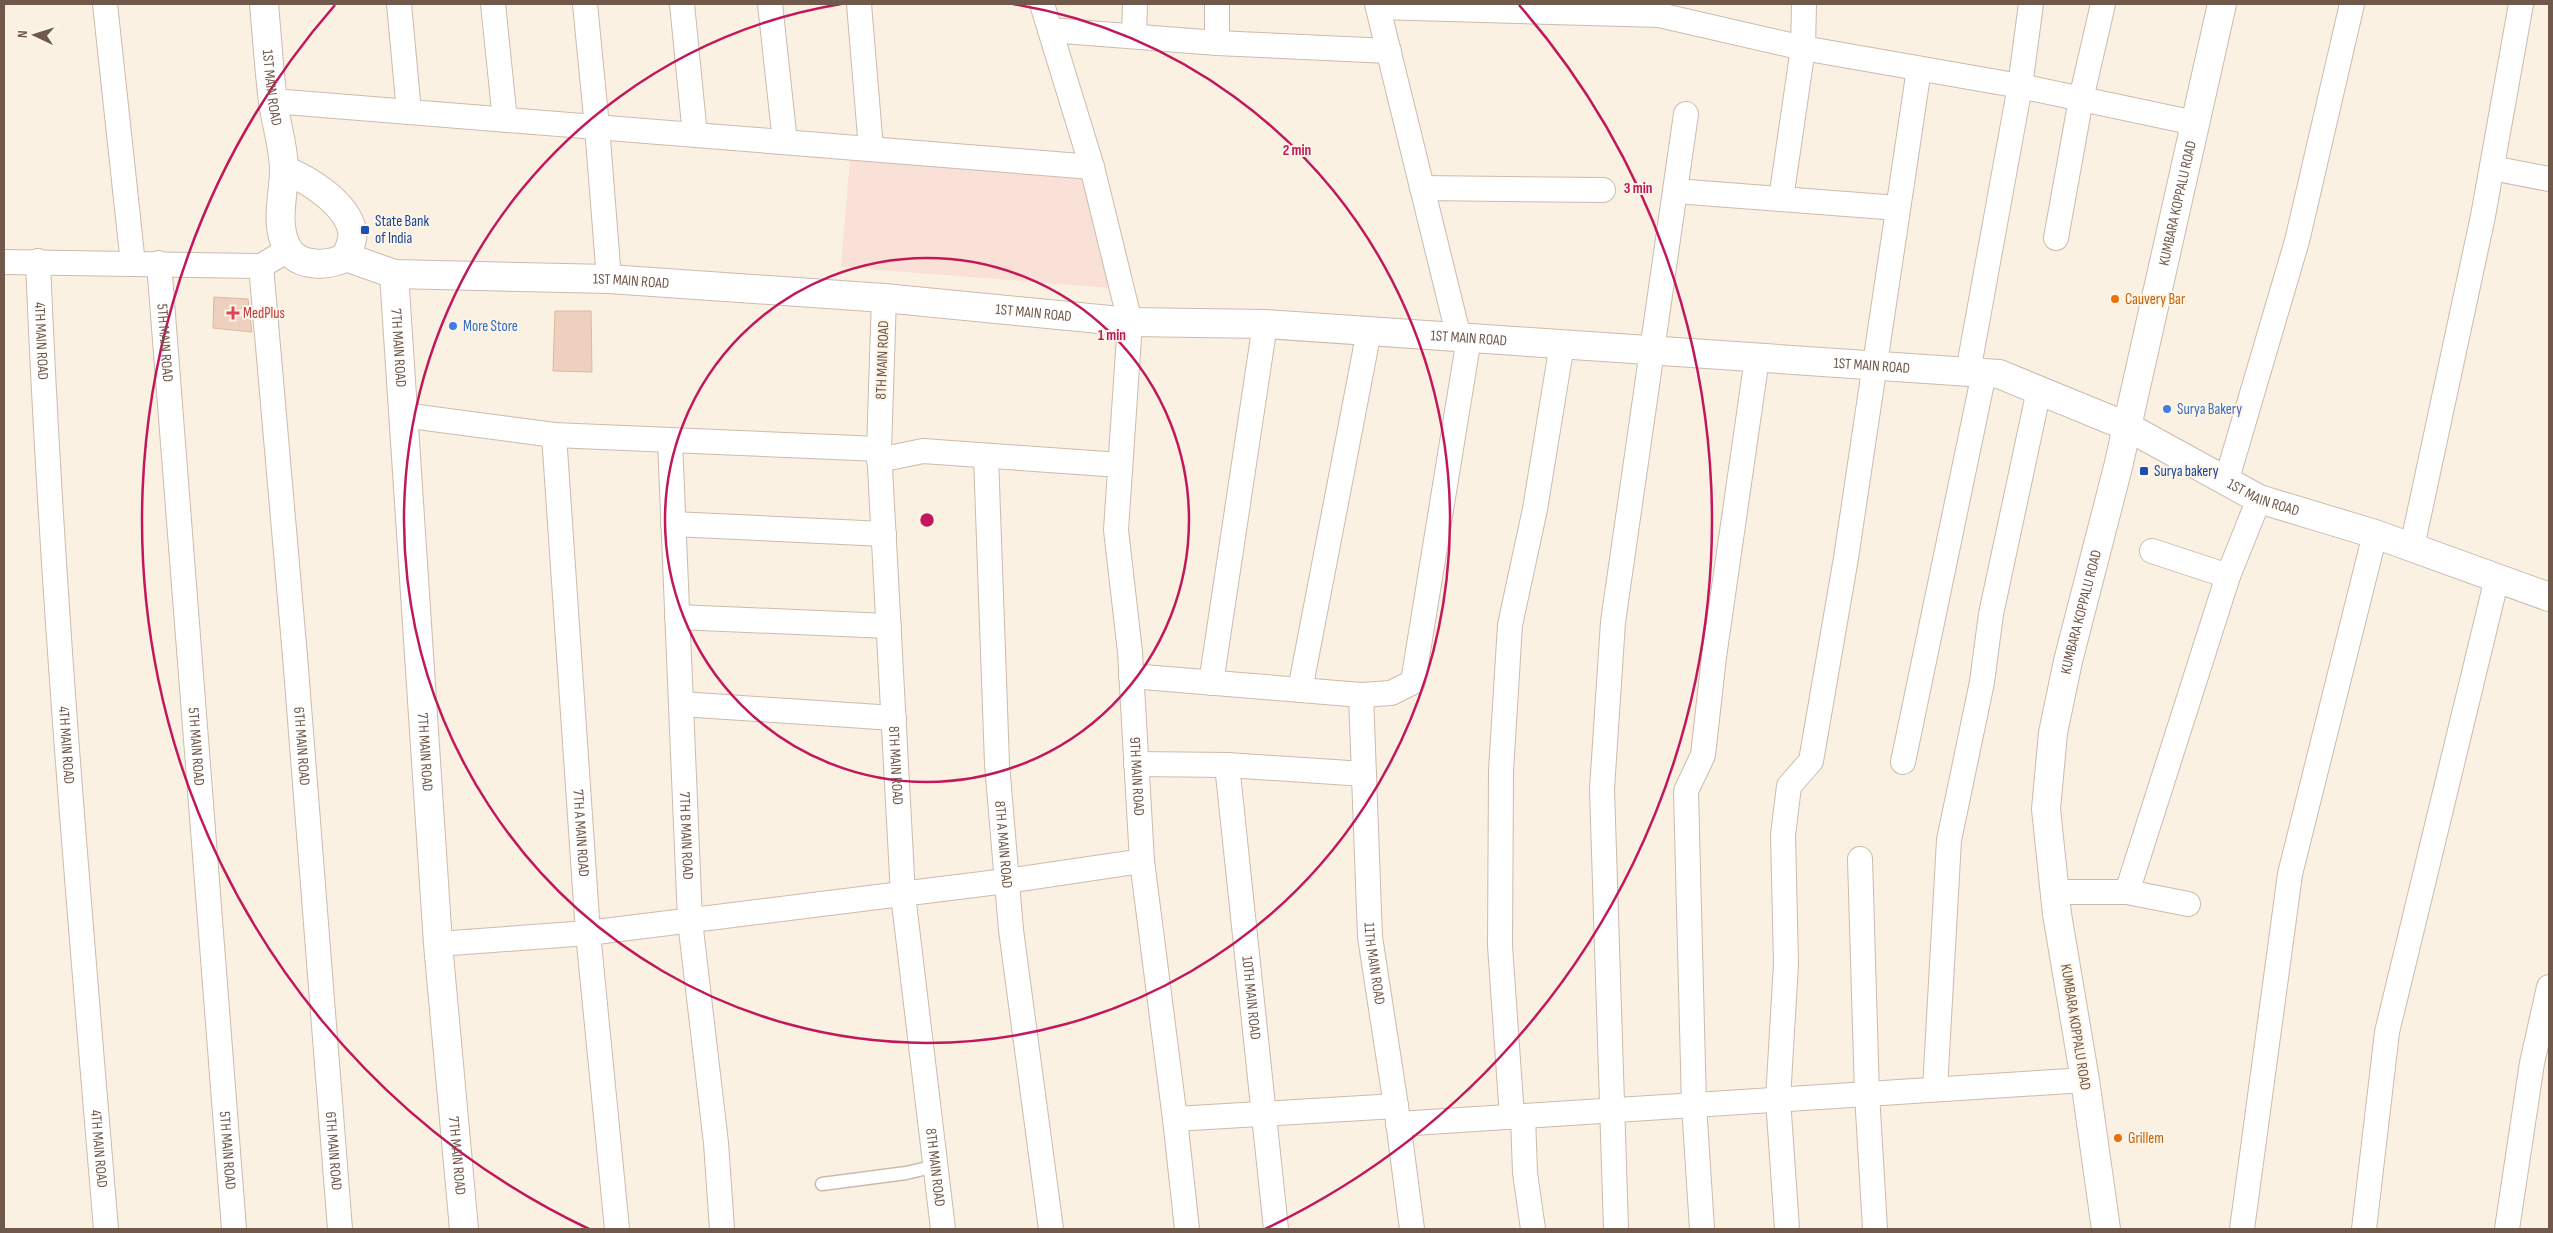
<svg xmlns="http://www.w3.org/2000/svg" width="2553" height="1233" viewBox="0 0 2553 1233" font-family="'Sofia Sans Condensed',sans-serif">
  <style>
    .commercial { fill: #f9e1d7 }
    .building { fill: #edd0bd; stroke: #deb79f }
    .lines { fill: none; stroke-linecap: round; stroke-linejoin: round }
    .service-casing { stroke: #ccbbad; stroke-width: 15 }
    .minor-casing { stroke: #ccbbad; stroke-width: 26 }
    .tertiary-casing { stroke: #ccbbad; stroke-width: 30 }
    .service { stroke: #fff; stroke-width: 12 }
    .minor { stroke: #fff; stroke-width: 24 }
    .tertiary { stroke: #fff; stroke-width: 28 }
    .ring { fill: none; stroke: #c2185b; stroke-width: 2.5 }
    .transit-dot { fill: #1a4fb4; stroke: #fdf5e8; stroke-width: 2 }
    .food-dot { fill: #e8710a; stroke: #fdf5e8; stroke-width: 2 }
    .health-dot { fill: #e0444e; stroke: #fdf5e8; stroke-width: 2 }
    .shop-dot { fill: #3f7fe0; stroke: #fdf5e8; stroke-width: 2 }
    .labels { text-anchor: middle; stroke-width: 4; stroke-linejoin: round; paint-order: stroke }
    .street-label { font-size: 15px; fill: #70584b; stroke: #fdf5e8 }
    .transit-label { font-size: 15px; fill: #164399; stroke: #fdf5e8; text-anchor: start }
    .food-label { font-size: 15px; fill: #c56008; stroke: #fdf5e8; text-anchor: start }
    .health-label { font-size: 15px; fill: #be3a42; stroke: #fdf5e8; text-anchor: start }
    .shop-label { font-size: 15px; fill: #366cbe; stroke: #fdf5e8; text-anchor: start }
    .centre { fill: #c2185b; stroke: #fdf5e8; stroke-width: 2.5 }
    .ring-label { font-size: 15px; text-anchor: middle; font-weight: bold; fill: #c2185b; stroke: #fdf5e8; stroke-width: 4; stroke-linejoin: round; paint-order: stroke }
  </style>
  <rect width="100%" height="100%" fill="#faf1e3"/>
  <polygon class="commercial" points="850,158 1081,177 1110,288 841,267"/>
  <g class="building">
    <polygon points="214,297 248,299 252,332 213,328"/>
    <polygon points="555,311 591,311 592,372 553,371"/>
  </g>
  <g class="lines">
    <g class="service-casing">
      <polyline id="service" points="822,1184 906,1173 936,1166"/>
    </g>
    <g class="minor-casing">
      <g id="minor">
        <polyline points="105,4 133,264"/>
        <polyline points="399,4 409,112"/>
        <polyline points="493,4 505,120"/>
        <polyline points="585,4 597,127 609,279"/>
        <polyline points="682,4 695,135"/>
        <polyline points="770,4 785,142"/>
        <polyline points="859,4 871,149"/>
        <path id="s1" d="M1042,4L1092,167L1130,322L1116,530L1130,652L1142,861L1175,1119L1187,1229"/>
        <polyline points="1377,4 1459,338"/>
        <polyline points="1804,4 1803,48 1781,199 1898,208"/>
        <polyline points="1378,7 1659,15 1803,48 2020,86 2195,123"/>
        <polyline points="1050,30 1217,43 1389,51"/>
        <polyline points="1134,35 1135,4"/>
        <polyline points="1217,43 1217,4"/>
        <polyline points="273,101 1092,167"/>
        <polyline points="2492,168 2549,179"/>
        <polyline points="1422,188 1603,190"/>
        <polyline points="1675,191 1781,199"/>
        <polyline points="2056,238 2081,99 2103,4"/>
        <path id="s2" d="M38,261C51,585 79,907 106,1229"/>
        <polyline points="4,262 261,266 288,250"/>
        <path id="s3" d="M159,263L234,1229"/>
        <path id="s4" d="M261,266L295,656L340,1229"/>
        <path id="s5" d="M884,298L879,449L903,895L943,1229"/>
        <polyline points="1968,372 2020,86 2031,4"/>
        <polyline points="403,415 554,435 879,449"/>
        <path id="s6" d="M554,435L588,933L617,1229"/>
        <path id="s7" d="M670,441L690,921L716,1143L722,1229"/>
        <path id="s8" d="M986,456L997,764L1011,930L1051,1229"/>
        <polyline points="879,460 923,451 1120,465"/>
        <polyline points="2226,482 2297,241 2352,4"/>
        <polyline points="673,524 884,534"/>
        <polyline points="2412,547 2483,216 2521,4"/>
        <polyline points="2152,551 2228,576"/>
        <polyline points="677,617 889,626"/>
        <polyline points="1131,676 1361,695 1391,693 1413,682 1469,338"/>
        <polyline points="1211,683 1265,324"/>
        <polyline points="1300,690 1369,331"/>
        <path id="s9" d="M1361,695L1370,937L1396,1106L1412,1229"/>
        <polyline points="681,704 894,718"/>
        <polyline points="1903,762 1984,373"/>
        <polyline points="1136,764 1227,765 1364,774"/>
        <path id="s10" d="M1227,765L1276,1229"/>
        <polyline points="1860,859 1867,1094 1875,1229"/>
        <polyline points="2055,892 2127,892 2188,904"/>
        <polyline points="2127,892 2228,576 2259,499"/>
        <polyline points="438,944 588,933 1006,881 1142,861"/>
        <polyline points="1935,1089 1949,840 1982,682 1991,614 2039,390"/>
        <polyline points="1523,1116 1525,1173 1533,1229"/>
        <polyline points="1512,1117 1500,946 1501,771 1510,625 1535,509 1562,344"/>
        <polyline points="1175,1119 1396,1106"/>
        <polyline points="1398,1124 2085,1080"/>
        <polyline points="1616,1229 1602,789 1613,622 1686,114"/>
        <polyline points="1702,1229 1694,1105 1686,791 1703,755 1714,657 1757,358"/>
        <polyline points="1787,1229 1778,1099 1786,964 1783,835 1789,786 1811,761 1846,558 1919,69"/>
        <polyline points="2242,1229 2290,874 2375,534"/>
        <polyline points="2364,1229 2387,1032 2497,578"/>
        <polyline points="2507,1229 2532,1063 2549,987"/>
      </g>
    </g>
    <g class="tertiary-casing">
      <g id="tertiary">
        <path id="s11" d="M264,4C267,37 269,70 273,102C276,124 284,148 284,170C284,195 274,225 288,249C299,268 330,266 346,257C349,249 354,239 352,230C346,203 308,179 284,170"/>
        <path id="s12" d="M346,257L394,274L609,279L884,298L1130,322L1265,324L1999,374L2126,426L2259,499L2375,534L2549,597"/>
        <path id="s13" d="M394,274L438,944L464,1229"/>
        <path id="s14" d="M2106,1229L2085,1080L2057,914L2046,809L2053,733L2068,661L2118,467L2222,4"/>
      </g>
    </g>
    <use href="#service" class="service"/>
    <use href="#minor" class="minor"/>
    <use href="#tertiary" class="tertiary"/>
  </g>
  <g class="ring">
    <circle cx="927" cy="520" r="262"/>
    <path d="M1013 4A523 523 0 1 1 841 4"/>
    <path d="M589 1229A785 785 0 0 1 335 5M1519 5A785 785 0 0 1 1265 1229"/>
  </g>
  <g class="transit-dot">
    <rect x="360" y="225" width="10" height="10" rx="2.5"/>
    <rect x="2139" y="466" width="10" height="10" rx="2.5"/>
  </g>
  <g class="food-dot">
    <circle cx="2115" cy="299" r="5"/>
    <circle cx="2118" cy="1138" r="5"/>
  </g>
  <path class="health-dot" d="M230.5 305.5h5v5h5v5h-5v5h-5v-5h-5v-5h5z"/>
  <g class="shop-dot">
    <circle cx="453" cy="326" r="5"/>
    <circle cx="2167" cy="409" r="5"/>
  </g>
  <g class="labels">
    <g class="street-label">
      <text dy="5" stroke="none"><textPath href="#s11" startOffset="84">1ST MAIN ROAD</textPath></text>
      <text dy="5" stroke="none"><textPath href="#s14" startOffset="1045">KUMBARA KOPPALU ROAD</textPath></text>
      <text dy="5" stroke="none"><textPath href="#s12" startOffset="288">1ST MAIN ROAD</textPath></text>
      <text dy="5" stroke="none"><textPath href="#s12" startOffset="692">1ST MAIN ROAD</textPath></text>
      <text dy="5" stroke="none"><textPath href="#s12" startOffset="1128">1ST MAIN ROAD</textPath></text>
      <text dy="5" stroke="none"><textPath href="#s2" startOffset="80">4TH MAIN ROAD</textPath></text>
      <text dy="5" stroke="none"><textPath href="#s3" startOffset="80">5TH MAIN ROAD</textPath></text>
      <text dy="5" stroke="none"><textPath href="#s13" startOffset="74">7TH MAIN ROAD</textPath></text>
      <text transform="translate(882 360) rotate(-88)" y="5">8TH MAIN ROAD</text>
      <text dy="5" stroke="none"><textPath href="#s12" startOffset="1532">1ST MAIN ROAD</textPath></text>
      <text dy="5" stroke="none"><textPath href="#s12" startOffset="1952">1ST MAIN ROAD</textPath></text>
      <text dy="5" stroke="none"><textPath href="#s14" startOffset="625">KUMBARA KOPPALU ROAD</textPath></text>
      <text dy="5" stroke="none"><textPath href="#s2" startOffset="485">4TH MAIN ROAD</textPath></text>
      <text dy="5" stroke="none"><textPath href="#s3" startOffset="485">5TH MAIN ROAD</textPath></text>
      <text dy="5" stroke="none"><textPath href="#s4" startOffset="482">6TH MAIN ROAD</textPath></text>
      <text dy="5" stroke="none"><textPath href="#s13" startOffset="479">7TH MAIN ROAD</textPath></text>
      <text dy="5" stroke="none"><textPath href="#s5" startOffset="468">8TH MAIN ROAD</textPath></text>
      <text dy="5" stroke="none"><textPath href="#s1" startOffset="786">9TH MAIN ROAD</textPath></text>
      <text dy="5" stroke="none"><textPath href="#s6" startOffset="399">7TH A MAIN ROAD</textPath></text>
      <text dy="5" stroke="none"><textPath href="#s7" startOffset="395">7TH B MAIN ROAD</textPath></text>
      <text dy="5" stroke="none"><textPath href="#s8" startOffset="389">8TH A MAIN ROAD</textPath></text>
      <text dy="5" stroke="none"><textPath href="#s9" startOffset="269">11TH MAIN ROAD</textPath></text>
      <text dy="5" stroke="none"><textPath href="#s10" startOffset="234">10TH MAIN ROAD</textPath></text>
      <text transform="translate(2076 1027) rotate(81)" y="5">KUMBARA KOPPALU ROAD</text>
      <text dy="5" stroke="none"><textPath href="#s2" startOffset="890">4TH MAIN ROAD</textPath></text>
      <text dy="5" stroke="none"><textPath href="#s3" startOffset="890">5TH MAIN ROAD</textPath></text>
      <text dy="5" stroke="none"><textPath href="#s4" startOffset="888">6TH MAIN ROAD</textPath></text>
      <text dy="5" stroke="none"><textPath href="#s13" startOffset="884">7TH MAIN ROAD</textPath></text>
      <text dy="5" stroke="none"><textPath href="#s5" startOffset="872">8TH MAIN ROAD</textPath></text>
    </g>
    <g class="transit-label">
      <text x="375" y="226">State Bank<tspan x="375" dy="17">of India</tspan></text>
      <text x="2154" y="476">Surya bakery</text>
    </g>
    <g class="food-label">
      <text x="2125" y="304">Cauvery Bar</text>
      <text x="2128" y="1143">Grillem</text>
    </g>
    <g class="health-label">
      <text x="243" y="318">MedPlus</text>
    </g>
    <g class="shop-label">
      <text x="463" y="331">More Store</text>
      <text x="2177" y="414">Surya Bakery</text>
    </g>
  </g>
  <circle cx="927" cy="520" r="8" class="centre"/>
  <g class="ring-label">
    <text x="1297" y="155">2 min</text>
    <text x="1638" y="193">3 min</text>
    <text x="1112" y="340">1 min</text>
  </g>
  <rect width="2553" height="1233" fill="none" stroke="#70584b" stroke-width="10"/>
  <g transform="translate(35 35) rotate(274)" stroke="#fdf5e8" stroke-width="4" paint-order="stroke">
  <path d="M0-4L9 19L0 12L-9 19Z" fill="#70584b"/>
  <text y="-8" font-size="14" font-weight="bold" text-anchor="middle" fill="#70584b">N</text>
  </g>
</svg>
